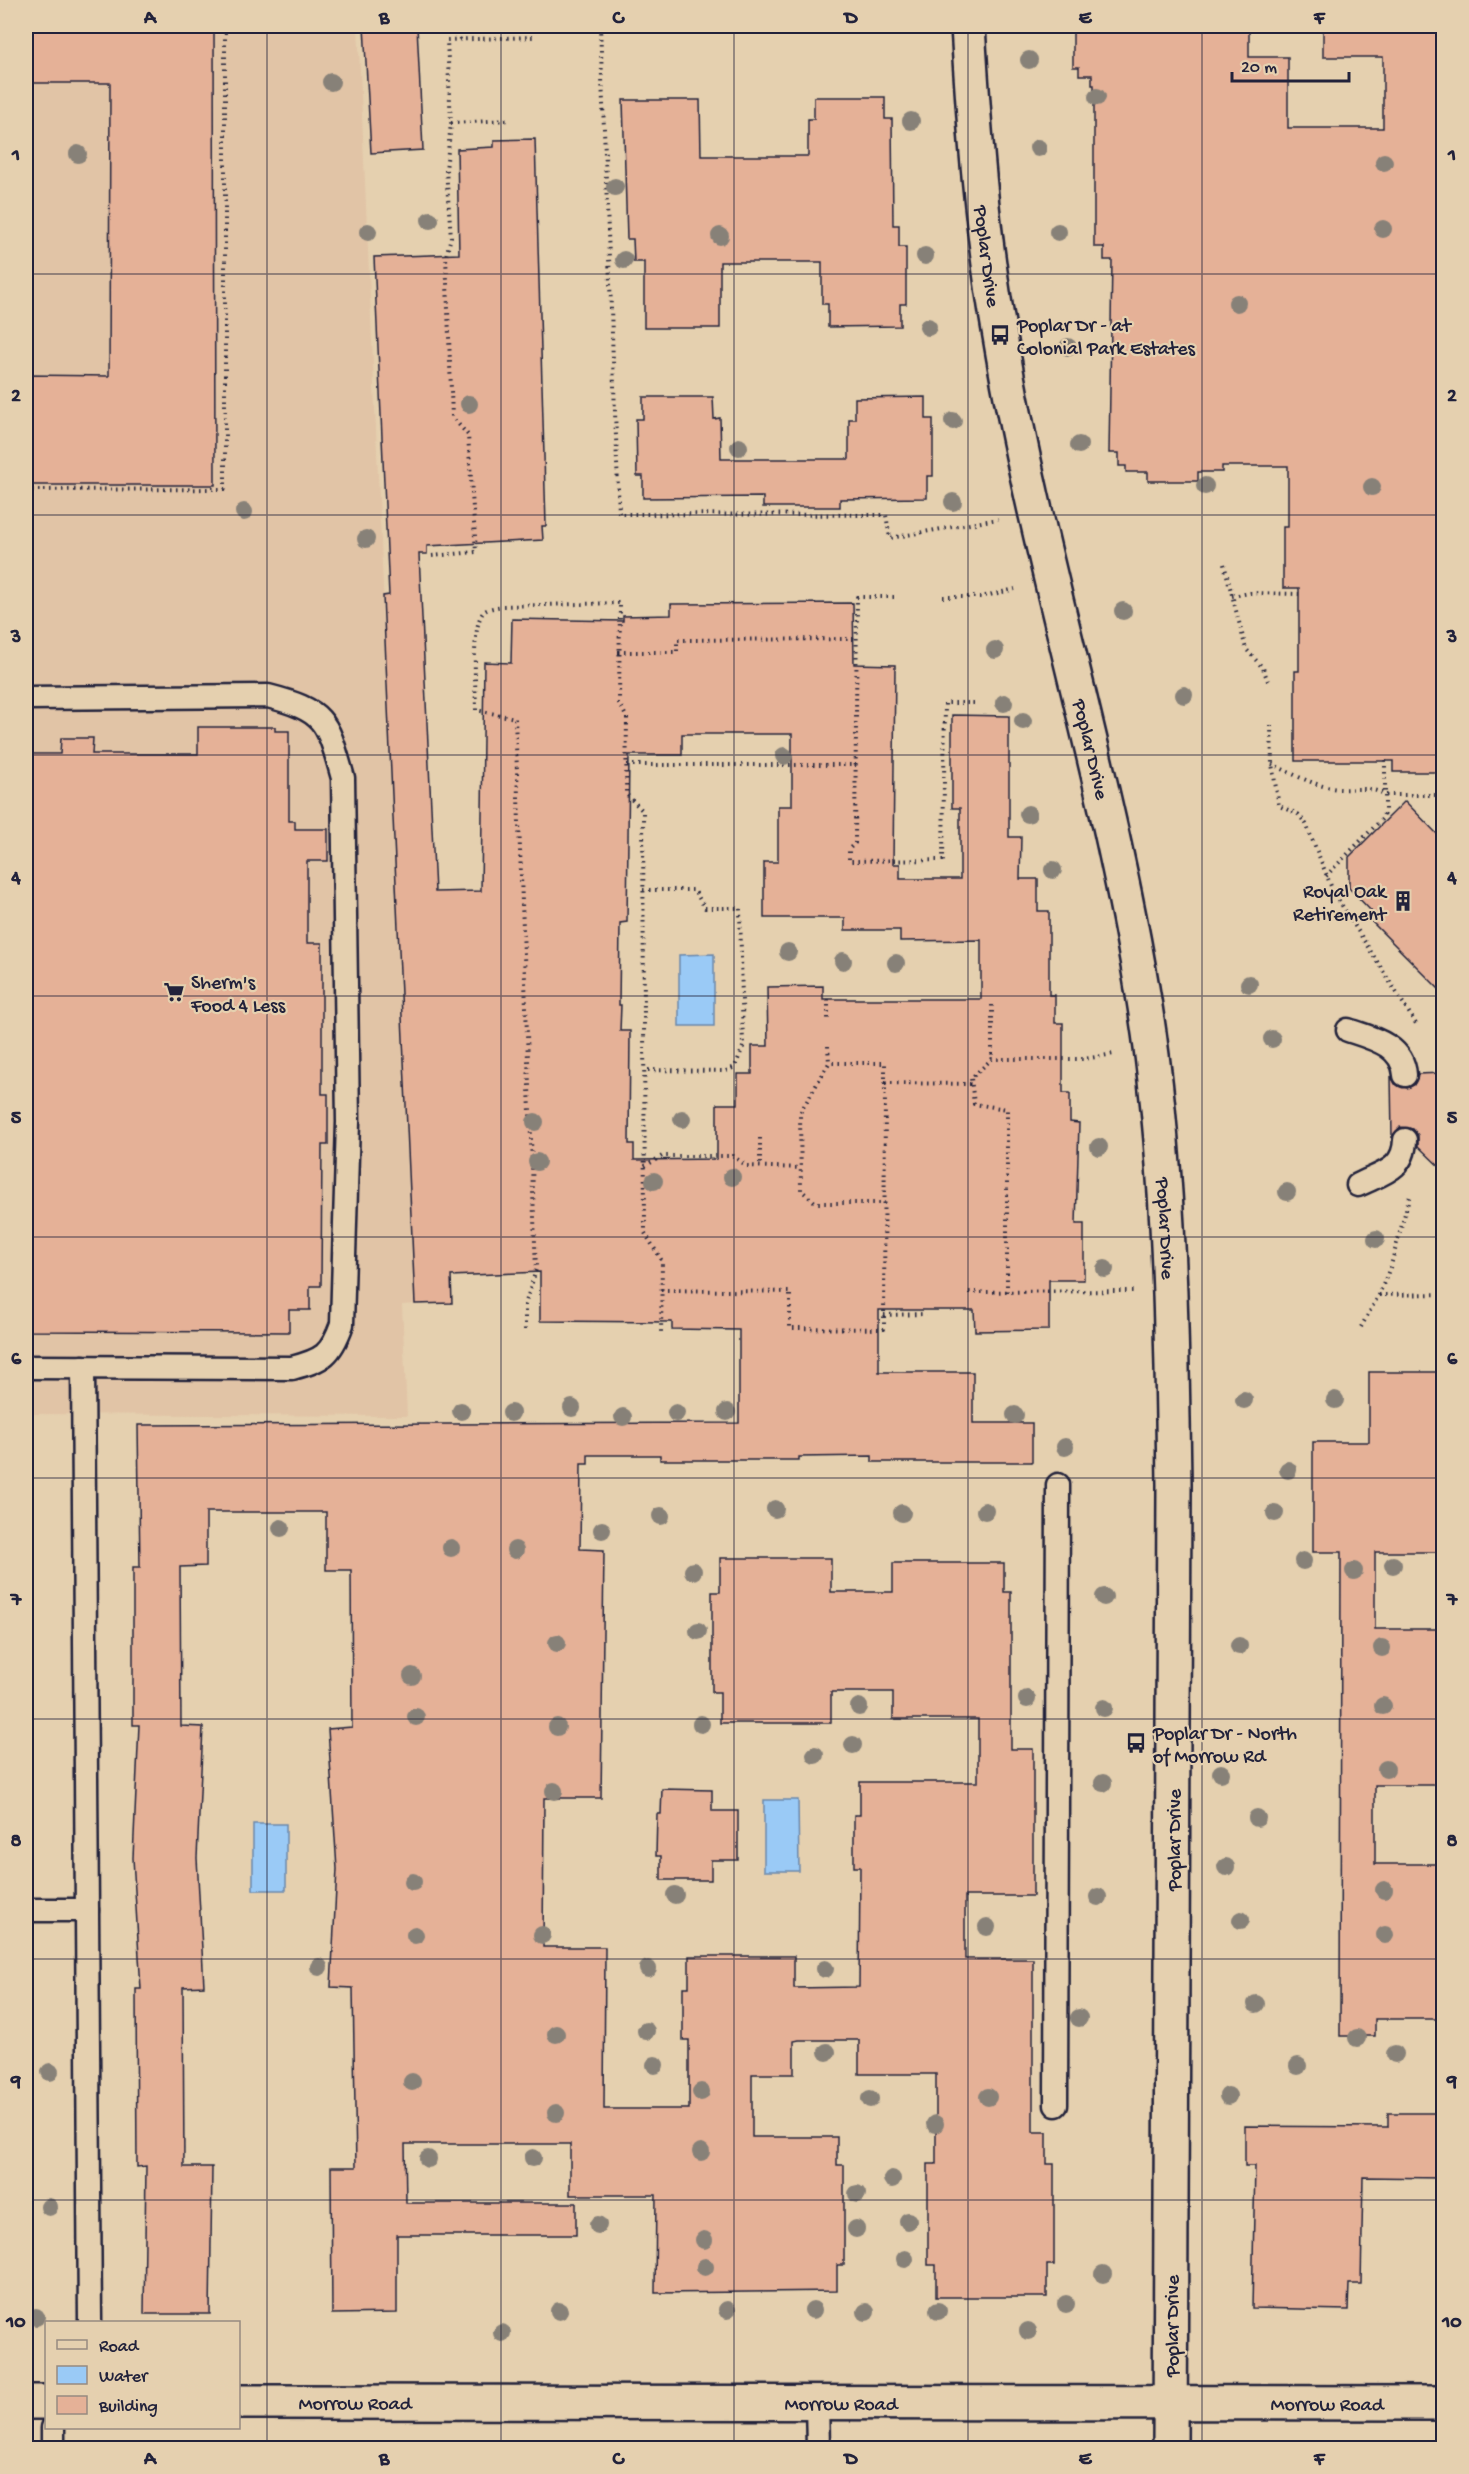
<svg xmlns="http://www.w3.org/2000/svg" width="1469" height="2474" viewBox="0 0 1469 2474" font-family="'Gochi Hand',sans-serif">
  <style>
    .built { fill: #e1c4a6 }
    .water { fill: #9acaf6; stroke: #6a87ab; stroke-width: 1.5 }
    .building { fill: #e5b197; stroke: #22223b; stroke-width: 1.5; fill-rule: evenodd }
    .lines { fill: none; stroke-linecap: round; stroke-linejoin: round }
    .service-casing { stroke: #22223b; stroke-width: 27 }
    .tertiary-casing { stroke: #22223b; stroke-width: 38 }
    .secondary-casing { stroke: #22223b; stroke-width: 38 }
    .path { stroke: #22223b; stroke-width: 4; stroke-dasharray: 1.5 4.5; stroke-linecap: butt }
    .service { stroke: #e5d0af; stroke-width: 22 }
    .tertiary { stroke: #e5d0af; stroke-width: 33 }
    .secondary { stroke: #e5d0af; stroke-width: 33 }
    .tree { fill: #878178 }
    .grid { fill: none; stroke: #22223b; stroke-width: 1.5; stroke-opacity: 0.55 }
    .labels { text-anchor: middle; stroke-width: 4.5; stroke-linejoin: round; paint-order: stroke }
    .street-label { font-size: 20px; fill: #22223b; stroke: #e5d0af }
    .poi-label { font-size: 20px; fill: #22223b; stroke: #e5d0af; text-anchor: start }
    .neatline { fill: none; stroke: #22223b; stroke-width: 2 }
    .grid-label { font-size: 20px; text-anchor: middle; font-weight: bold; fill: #22223b }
  </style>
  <rect width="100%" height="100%" fill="#e5d0af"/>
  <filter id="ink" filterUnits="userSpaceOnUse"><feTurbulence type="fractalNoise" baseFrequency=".0167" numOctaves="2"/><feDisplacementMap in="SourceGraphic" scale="12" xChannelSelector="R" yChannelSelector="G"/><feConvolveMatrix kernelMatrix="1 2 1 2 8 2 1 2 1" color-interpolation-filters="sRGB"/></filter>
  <g filter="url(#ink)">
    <polygon class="built" points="26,26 358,26 415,1304 402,1305 407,1416 26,1414"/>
    <g class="water">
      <polygon points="714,954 714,1026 679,1026 679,955"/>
      <polygon points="764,1800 798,1800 799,1871 764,1871"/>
      <rect x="253" y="1824" width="33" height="66"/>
    </g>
    <g class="building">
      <polygon points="26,26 214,26 215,485 26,485 26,375 109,376 110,83 26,83"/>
      <polygon points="364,26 417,26 423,150 371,153"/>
      <polygon points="1073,26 1249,26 1249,57 1288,57 1288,128 1383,128 1383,57 1323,57 1323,26 1443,26 1443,766 1439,766 1439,772 1393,772 1393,761 1295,761 1295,671 1299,671 1299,588 1283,588 1283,527 1288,527 1288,466 1222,466 1222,472 1198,472 1198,481 1148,481 1148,472 1126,472 1126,466 1119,466 1119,453 1109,453 1112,260 1104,260 1104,247 1094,247 1094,85 1092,85 1092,75 1079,75 1079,67 1073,67"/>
      <polygon points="814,97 885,97 885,119 892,119 893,225 899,225 899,247 906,247 906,304 900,304 900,326 828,327 828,304 822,304 822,262 720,262 720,328 644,328 644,262 634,262 633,239 627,239 623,100 700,100 701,156 808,156 808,119 814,119"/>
      <path d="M535,139L546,526H542L543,540L427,546V554H419L435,892L481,891L484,662L511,663L512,619L623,621V616L671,615V604L853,603L854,664L895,665L893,864H900V879H960V808H952V715L1009,716V837H1021L1020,879H1038V911H1049V995H1055V1023H1063V1093H1070V1122L1079,1123L1076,1224H1084V1280H1049V1330L975,1331L974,1310H879V1372H973V1423H1032V1462H872V1456L799,1457V1460H660V1455H588V1464H581L580,1549L604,1550L601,1798H544L543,1947H605L604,2109H689V2040H683V1987H689V1956H794V1988L859,1987L860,1867H854V1815H860V1782H978V1719H893V1692H831V1723H720V1692H712V1592H720V1558H831V1592H893V1563H1004V1592H1011V1749H1033V1896H965V1959H1033V2132H1047V2164H1054V2265H1047V2297H936V2265H928V2164H936V2074H859V2040H799L794,2041V2074H752V2137H837V2165H844V2265H837V2291L655,2293L656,2195H570V2144H405L406,2203H576V2235H397V2313L332,2314L331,2167H356L353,1988L331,1987L337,1869L328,1729L352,1727L351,1570H326V1512H206V1566L180,1567L181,1726L203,1727L197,1858L204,1986L183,1987L184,2167H212L210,2314H144L146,2166L137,2167L136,1989H141L133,1858L139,1725H133V1567H140L138,1425L739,1423V1330L672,1329V1322L540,1321V1272L451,1276L452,1303L415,1304L383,596L389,595L374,257L459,254L457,149L494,147V140ZM682,734H792V806H778V862H764V918H845V930H900V941L981,940V999H823V986L767,987L768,1046H752V1074H738V1104H717V1159L634,1160V1144H629L630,1031H620L621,1005H619L620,923L627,922L629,755H682Z"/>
      <polygon points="643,397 713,397 714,419 720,418 721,459 849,459 849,419 855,419 855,398 926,397 926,419 933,419 933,476 927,476 927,498 840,499 840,507 763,507 763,497 643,498 643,476 637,476 636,419 643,419"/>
      <polygon points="198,727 275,727 275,731 289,731 289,821 295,821 295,829 328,829 328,861 307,861 307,943 322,943 322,1094 328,1094 328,1145 322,1145 321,1286 310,1286 310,1310 289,1310 289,1332 26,1331 26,754 60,754 61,738 93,738 92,754 198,754"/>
      <polygon points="1405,801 1443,840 1443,993 1370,920 1375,915 1349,888 1349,857"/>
      <polygon points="1443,1073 1443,1170 1418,1146 1418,1135 1413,1129 1400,1127 1392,1137 1391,1076 1395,1084 1407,1088 1414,1085 1418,1074"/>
      <polygon points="1369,1372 1443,1372 1443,1552 1375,1552 1375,1629 1443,1629 1443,1785 1375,1785 1375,1864 1443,1864 1443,2019 1375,2019 1375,2036 1340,2036 1341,1552 1313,1552 1313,1442 1369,1442"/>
      <polygon points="662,1789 712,1790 712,1811 738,1811 738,1860 711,1860 711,1880 661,1880 661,1856 656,1856 657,1814 661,1814"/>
      <polygon points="1388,2113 1443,2113 1443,2178 1363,2177 1361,2284 1349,2284 1348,2310 1252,2308 1255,2166 1245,2166 1245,2126 1388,2127"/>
    </g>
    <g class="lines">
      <g class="service-casing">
        <g id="service">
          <path d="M26,698L268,696C327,711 327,722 343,778L348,1122L342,1324C331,1355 323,1360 292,1368L26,1367"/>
          <path d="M1348,1030C1372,1038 1403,1045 1405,1075"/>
          <path d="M1358,1185C1382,1173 1404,1170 1405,1140"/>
          <polyline points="83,1367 90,2322"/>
          <polyline points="26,1910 87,1910"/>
          <polyline points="1056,2105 1058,1485"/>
          <polyline points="817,2403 818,2448"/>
          <polyline points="53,2428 53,2448"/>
        </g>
      </g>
      <g class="tertiary-casing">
        <g id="tertiary">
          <polyline points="26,2402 46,2402"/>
          <path id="s1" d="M238,2402L1444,2403"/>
        </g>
      </g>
      <g class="secondary-casing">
        <g id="secondary">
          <path id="s2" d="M968,26C974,129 982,233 1000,336C1039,570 1115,797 1149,1033C1170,1182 1172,1335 1174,1485L1170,2448"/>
        </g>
      </g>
      <g class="path">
        <polyline points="459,26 460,40"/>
        <polyline points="600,26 619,514 886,515 890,538 998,519"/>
        <polyline points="451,123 509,120"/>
        <polyline points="26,490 225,489 225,26"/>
        <polyline points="432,556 476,552 468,435 452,417 446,256 451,237 446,170 451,123 447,40 533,37"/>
        <polyline points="1224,564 1246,649 1263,668 1269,684"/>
        <polyline points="1232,596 1250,593 1299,594"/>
        <polyline points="894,597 857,597 855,843 849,849 849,861 943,860 945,703 975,703"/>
        <polyline points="943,597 981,597 1015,589"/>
        <polyline points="618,652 677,652 677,640 857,639"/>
        <polyline points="1271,725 1272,764 1279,806 1298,814 1306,824 1333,891 1418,1027"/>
        <path d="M1272,764C1293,774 1316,787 1339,789C1354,790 1373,786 1385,795H1444"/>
        <polyline points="627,765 856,765"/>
        <polyline points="1326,876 1382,819 1385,811 1385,756"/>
        <polyline points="643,890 694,890 705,908 740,908 743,1047 735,1067 726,1071 644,1070"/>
        <polyline points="828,999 828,1021"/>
        <polyline points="992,1005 992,1059"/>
        <polyline points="828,1046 829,1063"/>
        <polyline points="885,1083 971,1084"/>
        <polyline points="760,1138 760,1167"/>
        <polyline points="645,1166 662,1156 733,1156 747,1166 801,1168"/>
        <polyline points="661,1290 790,1292 790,1328 884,1329 885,1083 885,1063 829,1063 800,1113 801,1190 816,1203 885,1203"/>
        <polyline points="969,1292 1133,1291"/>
        <polyline points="1007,1292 1007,1109 974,1104 971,1078 992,1059 1084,1059 1114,1054"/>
        <polyline points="1379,1295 1444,1294"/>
        <polyline points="884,1315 926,1314"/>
        <polyline points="1361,1327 1379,1295 1391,1265 1410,1195"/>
        <path d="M525,1330V1305L536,1270L515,718L476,710C476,691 470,621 485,611C489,608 498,607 503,606L620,603L619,703L627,718L626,794L643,811L645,1233L662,1261L661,1335"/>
      </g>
      <use href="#service" class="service"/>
      <use href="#tertiary" class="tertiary"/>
      <use href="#secondary" class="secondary"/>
    </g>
    <g class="tree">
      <circle cx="1029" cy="60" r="9"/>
      <circle cx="331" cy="82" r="9"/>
      <circle cx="1097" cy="97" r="9"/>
      <circle cx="911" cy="121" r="9"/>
      <circle cx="1038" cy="148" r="9"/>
      <circle cx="78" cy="154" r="9"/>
      <circle cx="1384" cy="162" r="9"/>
      <circle cx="615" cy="187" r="9"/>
      <circle cx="430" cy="220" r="9"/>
      <circle cx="1383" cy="229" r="9"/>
      <circle cx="368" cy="232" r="9"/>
      <circle cx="1058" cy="232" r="9"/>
      <circle cx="720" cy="236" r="9"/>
      <circle cx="925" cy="256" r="9"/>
      <circle cx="624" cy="260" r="9"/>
      <circle cx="1237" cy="303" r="9"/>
      <circle cx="928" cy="327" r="9"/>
      <circle cx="1068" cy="347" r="9"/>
      <circle cx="469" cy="404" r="9"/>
      <circle cx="953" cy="421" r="9"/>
      <circle cx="1079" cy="445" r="9"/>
      <circle cx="739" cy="447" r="9"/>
      <circle cx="1205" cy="486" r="9"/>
      <circle cx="1372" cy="487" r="9"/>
      <circle cx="953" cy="502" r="9"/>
      <circle cx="244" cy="512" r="9"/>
      <circle cx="366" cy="539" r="9"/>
      <circle cx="1123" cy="611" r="9"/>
      <circle cx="995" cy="650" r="9"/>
      <circle cx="1184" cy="695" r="9"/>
      <circle cx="1004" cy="703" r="9"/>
      <circle cx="1023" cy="721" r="9"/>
      <circle cx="784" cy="756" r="9"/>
      <circle cx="1028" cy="814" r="9"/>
      <circle cx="1053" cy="870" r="9"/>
      <circle cx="788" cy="952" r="9"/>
      <circle cx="843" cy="961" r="9"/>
      <circle cx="896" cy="963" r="9"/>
      <circle cx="1249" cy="984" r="9"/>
      <circle cx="1272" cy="1039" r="9"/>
      <circle cx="682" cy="1119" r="9"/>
      <circle cx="535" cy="1122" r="9"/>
      <circle cx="1099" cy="1147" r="9"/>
      <circle cx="537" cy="1162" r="9"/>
      <circle cx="732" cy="1177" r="9"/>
      <circle cx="654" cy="1181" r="9"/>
      <circle cx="1287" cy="1192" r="9"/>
      <circle cx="1376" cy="1239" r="9"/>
      <circle cx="1105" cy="1269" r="9"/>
      <circle cx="1244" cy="1400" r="9"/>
      <circle cx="1335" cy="1400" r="9"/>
      <circle cx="572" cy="1408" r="9"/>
      <circle cx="461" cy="1411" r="9"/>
      <circle cx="727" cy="1412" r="9"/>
      <circle cx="511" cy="1413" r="9"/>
      <circle cx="676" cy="1413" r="9"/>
      <circle cx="1015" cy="1415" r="9"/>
      <circle cx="623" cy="1417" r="9"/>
      <circle cx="1065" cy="1447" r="9"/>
      <circle cx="1288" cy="1470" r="9"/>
      <circle cx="775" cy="1509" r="9"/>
      <circle cx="985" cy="1511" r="9"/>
      <circle cx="902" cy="1513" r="9"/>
      <circle cx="1275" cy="1513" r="9"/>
      <circle cx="661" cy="1516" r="9"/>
      <circle cx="281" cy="1528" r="9"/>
      <circle cx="602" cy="1530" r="9"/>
      <circle cx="451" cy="1548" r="9"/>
      <circle cx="515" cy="1550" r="9"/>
      <circle cx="1303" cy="1561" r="9"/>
      <circle cx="1393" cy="1565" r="9"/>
      <circle cx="693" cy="1571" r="9"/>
      <circle cx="1354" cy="1571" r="9"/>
      <circle cx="1104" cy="1597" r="9"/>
      <circle cx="698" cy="1631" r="9"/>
      <circle cx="557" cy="1643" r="9"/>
      <circle cx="1239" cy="1646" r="9"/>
      <circle cx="1382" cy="1648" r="9"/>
      <circle cx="412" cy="1676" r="9"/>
      <circle cx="1027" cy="1699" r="9"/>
      <circle cx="1383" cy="1706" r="9"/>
      <circle cx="859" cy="1707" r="9"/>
      <circle cx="1104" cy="1708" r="9"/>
      <circle cx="416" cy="1717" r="9"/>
      <circle cx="701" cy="1724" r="9"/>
      <circle cx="557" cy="1727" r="9"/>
      <circle cx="853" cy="1745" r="9"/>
      <circle cx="815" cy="1755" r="9"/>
      <circle cx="1386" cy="1769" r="9"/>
      <circle cx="1221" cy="1773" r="9"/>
      <circle cx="1103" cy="1783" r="9"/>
      <circle cx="554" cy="1791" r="9"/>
      <circle cx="1257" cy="1818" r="9"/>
      <circle cx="1226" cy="1867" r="9"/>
      <circle cx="413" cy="1882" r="9"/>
      <circle cx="1384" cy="1890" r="9"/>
      <circle cx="675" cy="1895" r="9"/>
      <circle cx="1098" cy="1897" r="9"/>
      <circle cx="1241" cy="1920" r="9"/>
      <circle cx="987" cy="1927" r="9"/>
      <circle cx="415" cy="1935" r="9"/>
      <circle cx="542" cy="1935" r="9"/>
      <circle cx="1385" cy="1935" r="9"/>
      <circle cx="319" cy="1967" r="9"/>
      <circle cx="648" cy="1969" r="9"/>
      <circle cx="825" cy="1969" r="9"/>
      <circle cx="1256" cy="2004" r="9"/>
      <circle cx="1079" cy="2018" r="9"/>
      <circle cx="646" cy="2031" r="9"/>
      <circle cx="556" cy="2034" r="9"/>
      <circle cx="1357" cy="2038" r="9"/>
      <circle cx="827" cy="2052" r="9"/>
      <circle cx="1395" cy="2054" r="9"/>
      <circle cx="655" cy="2065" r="9"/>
      <circle cx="1298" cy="2066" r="9"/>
      <circle cx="50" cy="2072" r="9"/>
      <circle cx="412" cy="2082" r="9"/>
      <circle cx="701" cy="2092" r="9"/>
      <circle cx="1228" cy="2096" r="9"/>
      <circle cx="988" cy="2097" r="9"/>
      <circle cx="870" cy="2099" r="9"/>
      <circle cx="556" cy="2113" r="9"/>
      <circle cx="935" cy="2124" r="9"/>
      <circle cx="701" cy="2152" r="9"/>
      <circle cx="533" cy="2158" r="9"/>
      <circle cx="428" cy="2159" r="9"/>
      <circle cx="892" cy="2179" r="9"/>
      <circle cx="857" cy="2194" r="9"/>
      <circle cx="49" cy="2207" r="9"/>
      <circle cx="908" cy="2221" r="9"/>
      <circle cx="598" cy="2225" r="9"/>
      <circle cx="856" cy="2229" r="9"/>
      <circle cx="704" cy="2240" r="9"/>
      <circle cx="905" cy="2259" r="9"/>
      <circle cx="705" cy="2267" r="9"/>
      <circle cx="1103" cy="2274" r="9"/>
      <circle cx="1066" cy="2304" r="9"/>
      <circle cx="727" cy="2310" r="9"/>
      <circle cx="813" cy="2310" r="9"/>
      <circle cx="559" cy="2311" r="9"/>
      <circle cx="938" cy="2311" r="9"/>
      <circle cx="866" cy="2312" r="9"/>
      <circle cx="36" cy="2317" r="9"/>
      <circle cx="1028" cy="2331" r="9"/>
      <circle cx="502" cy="2333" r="9"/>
    </g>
  </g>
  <path class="grid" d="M267,26V2448M501,26V2448M734,26V2448M968,26V2448M1202,26V2448M26,274H1444M26,515H1444M26,755H1444M26,996H1444M26,1237H1444M26,1478H1444M26,1719H1444M26,1959H1444M26,2200H1444"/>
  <defs>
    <g id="bus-bare" transform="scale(1.62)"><path d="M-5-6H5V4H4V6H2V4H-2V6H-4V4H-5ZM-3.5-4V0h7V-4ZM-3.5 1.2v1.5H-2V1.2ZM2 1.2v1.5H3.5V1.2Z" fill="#22223b" stroke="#e5d0af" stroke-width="2.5" paint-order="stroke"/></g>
    <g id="building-bare" transform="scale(1.62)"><path d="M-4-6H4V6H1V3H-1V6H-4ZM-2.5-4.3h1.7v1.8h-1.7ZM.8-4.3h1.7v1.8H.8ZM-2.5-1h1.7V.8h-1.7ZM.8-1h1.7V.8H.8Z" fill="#22223b" stroke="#e5d0af" stroke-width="2.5" paint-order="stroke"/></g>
    <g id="supermarket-bare" transform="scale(1.62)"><path d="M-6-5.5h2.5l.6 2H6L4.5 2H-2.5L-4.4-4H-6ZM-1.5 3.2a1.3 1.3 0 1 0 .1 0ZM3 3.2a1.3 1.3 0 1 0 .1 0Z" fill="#22223b" stroke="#e5d0af" stroke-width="2.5" paint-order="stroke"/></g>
  </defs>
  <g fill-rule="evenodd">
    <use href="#bus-bare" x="1000" y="335"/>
    <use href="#building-bare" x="1403" y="901"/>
    <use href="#supermarket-bare" x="174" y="992"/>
    <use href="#bus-bare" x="1136" y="1743"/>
  </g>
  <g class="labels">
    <g class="street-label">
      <text dy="7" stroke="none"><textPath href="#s2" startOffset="231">Poplar Drive</textPath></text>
      <text dy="7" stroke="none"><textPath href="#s2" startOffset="735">Poplar Drive</textPath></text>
      <text dy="7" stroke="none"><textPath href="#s2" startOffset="1221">Poplar Drive</textPath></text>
      <text transform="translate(1173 1840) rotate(-90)" y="7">Poplar Drive</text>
      <text transform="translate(1171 2326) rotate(-90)" y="7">Poplar Drive</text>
      <text dy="7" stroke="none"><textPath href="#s1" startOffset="117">Morrow Road</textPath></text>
      <text dy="7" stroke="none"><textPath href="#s1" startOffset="603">Morrow Road</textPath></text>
      <text dy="7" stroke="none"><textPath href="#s1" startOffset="1089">Morrow Road</textPath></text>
    </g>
    <g class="poi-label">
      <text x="1017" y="331">Poplar Dr - at<tspan x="1017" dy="23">Colonial Park Estates</tspan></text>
      <text x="1386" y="897" text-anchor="end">Royal Oak<tspan x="1386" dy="23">Retirement</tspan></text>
      <text x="191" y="988">Sherm's<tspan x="191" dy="23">Food 4 Less</tspan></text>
      <text x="1153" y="1739">Poplar Dr - North<tspan x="1153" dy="23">of Morrow Rd</tspan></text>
    </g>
  </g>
  <rect width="1469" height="2474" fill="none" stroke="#e5d0af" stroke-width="66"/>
  <rect x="45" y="2321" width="195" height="108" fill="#e5d0af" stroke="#978a81" stroke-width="1.5"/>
  <rect x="57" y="2340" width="30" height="9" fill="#e5d0af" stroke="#978a81" stroke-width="1.5"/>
  <text x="99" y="2351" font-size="18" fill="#22223b">Road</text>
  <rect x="57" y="2366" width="30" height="18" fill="#9acaf6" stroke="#978a81" stroke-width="1.5"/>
  <text x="99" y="2381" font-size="18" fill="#22223b">Water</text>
  <rect x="57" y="2396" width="30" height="18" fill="#e5b197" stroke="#978a81" stroke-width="1.5"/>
  <text x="99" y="2411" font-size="18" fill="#22223b">Building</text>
  <path d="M1232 72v9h117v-9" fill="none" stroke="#22223b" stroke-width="3"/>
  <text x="1241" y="72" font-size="18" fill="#22223b" stroke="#e5d0af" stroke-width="4.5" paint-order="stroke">20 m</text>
  <rect x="33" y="33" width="1403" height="2408" class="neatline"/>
  <g class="grid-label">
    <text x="150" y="23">A</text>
    <text x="384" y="23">B</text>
    <text x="618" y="23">C</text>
    <text x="851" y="23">D</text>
    <text x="1085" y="23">E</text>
    <text x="1319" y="23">F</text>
    <text x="16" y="160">1</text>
    <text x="1452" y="160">1</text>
    <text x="16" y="401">2</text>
    <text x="1452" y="401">2</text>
    <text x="16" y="642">3</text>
    <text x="1452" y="642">3</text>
    <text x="16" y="883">4</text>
    <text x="1452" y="883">4</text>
    <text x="16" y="1123">5</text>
    <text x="1452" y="1123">5</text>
    <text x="16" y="1364">6</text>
    <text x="1452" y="1364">6</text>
    <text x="16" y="1605">7</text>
    <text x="1452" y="1605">7</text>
    <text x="16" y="1846">8</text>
    <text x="1452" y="1846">8</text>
    <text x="16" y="2087">9</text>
    <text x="1452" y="2087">9</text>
    <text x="16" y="2327">10</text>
    <text x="1452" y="2327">10</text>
    <text x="150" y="2464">A</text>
    <text x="384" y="2464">B</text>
    <text x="618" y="2464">C</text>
    <text x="851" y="2464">D</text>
    <text x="1085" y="2464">E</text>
    <text x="1319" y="2464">F</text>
  </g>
</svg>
